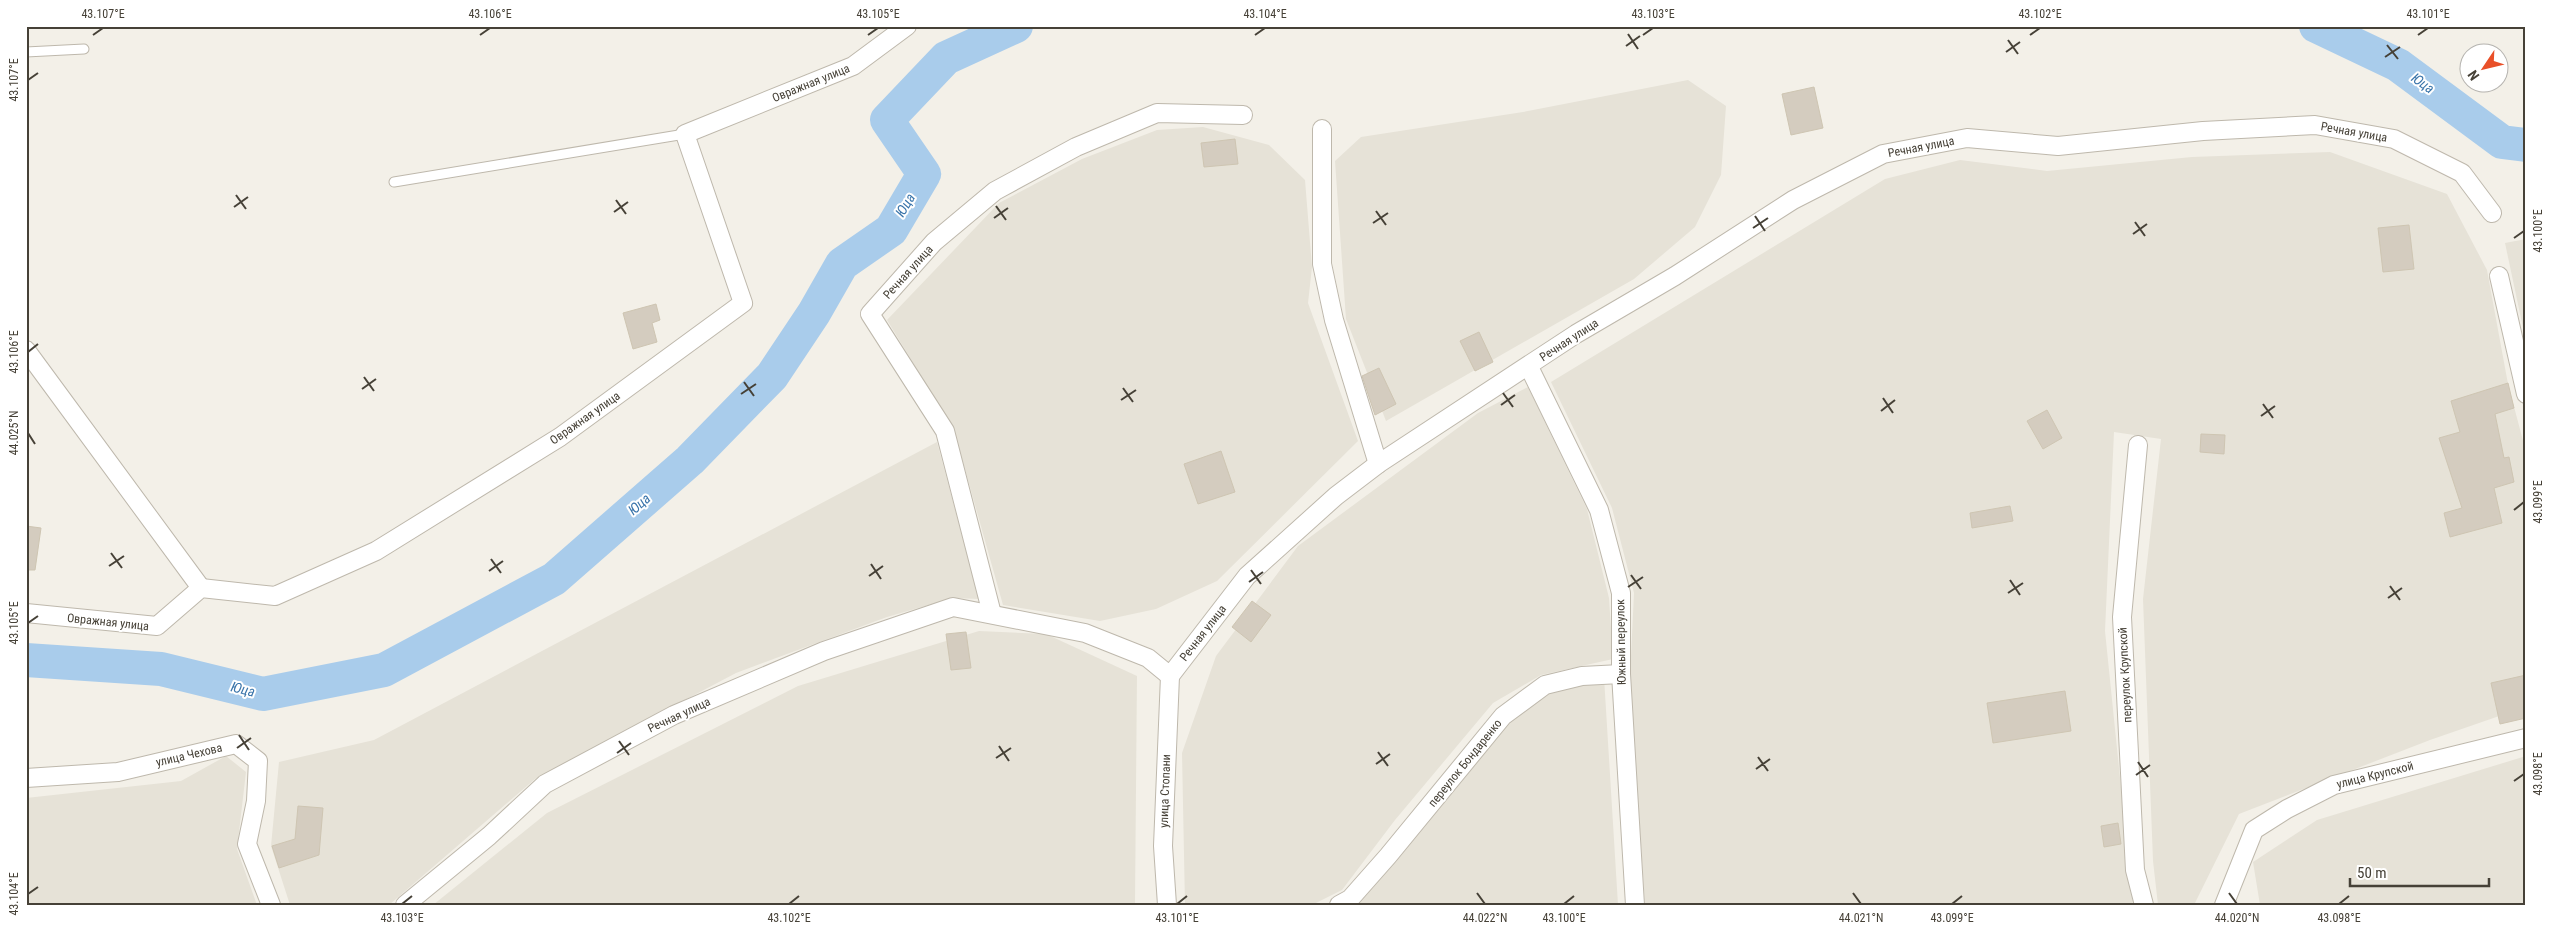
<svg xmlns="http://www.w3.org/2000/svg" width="2552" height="931" viewBox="0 0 2552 931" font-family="'Roboto Condensed',sans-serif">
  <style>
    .residential { fill: #e6e2d7 }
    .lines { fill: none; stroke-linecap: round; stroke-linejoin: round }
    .river { stroke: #a9cceb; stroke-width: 34 }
    .building { fill: #d4ccbf; stroke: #cec5b2 }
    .service-casing { stroke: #beb8ac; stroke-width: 11 }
    .minor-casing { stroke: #beb8ac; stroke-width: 20 }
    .service { stroke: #fff; stroke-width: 9 }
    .minor { stroke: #fff; stroke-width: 18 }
    .ticks { fill: none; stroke: #464137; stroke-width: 2 }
    .labels { text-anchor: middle; stroke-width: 4; stroke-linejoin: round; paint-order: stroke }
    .street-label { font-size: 12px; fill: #464137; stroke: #fff }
    .water-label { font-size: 14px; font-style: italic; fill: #3974aa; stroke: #fff }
    .neatline { fill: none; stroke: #464137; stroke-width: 2 }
    .ticks-label { font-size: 12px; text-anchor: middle; fill: #464137 }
  </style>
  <rect width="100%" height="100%" fill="#f3f0e8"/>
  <g class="residential">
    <polygon points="1688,80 1726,106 1721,175 1695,227 1634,279 1386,421 1346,319 1335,161 1361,137 1523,112"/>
    <polygon points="1203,127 1269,145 1305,180 1312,267 1308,303 1358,441 1217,581 1156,609 1100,621 1003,605 954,430 887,320 999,203 1082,159 1157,130"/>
    <polygon points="2330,152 2447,194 2487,270 2508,384 2526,452 2526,711 2505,714 2430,740 2239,814 2194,905 2158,905 2153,861 2143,599 2161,439 2114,432 2105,631 2133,905 1645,905 1630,677 1634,593 1612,508 1551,382 1885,179 1960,160 2047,171 2192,157"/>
    <polygon points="2526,239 2526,342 2505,243"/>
    <polygon points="1528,387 1587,509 1609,598 1613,659 1541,675 1493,703 1395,820 1342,890 1312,905 1185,905 1182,753 1216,656 1298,546 1478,413"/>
    <polygon points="937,442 979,599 953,598 887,617 736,673 535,779 389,905 290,905 271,846 279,762 374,740"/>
    <polygon points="979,631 1046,634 1137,676 1135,905 433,905 547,813 798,686"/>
    <polygon points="1604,677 1618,905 1353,905 1397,858 1460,784 1515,714 1548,689"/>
    <polygon points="226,756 246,772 237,849 257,905 26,905 26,798 181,781"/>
    <polygon points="2526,756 2526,905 2260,905 2253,862 2317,820"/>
  </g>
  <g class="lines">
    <g class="river">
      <polyline points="2316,26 2398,65 2502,142 2526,145"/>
      <polyline points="26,660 161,669 263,694 384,670 554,579 690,460 772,376 814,313 842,264 891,230 924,174 887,120 946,58 1016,26"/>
    </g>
  </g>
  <g class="building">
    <polygon points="1814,87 1823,128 1791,135 1782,94"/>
    <polygon points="1235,139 1238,164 1204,167 1201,143"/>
    <polygon points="2409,225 2414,269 2383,272 2378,228"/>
    <polygon points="656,304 660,320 652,323 657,342 633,349 623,313"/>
    <polygon points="1479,332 1493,362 1475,371 1460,341"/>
    <polygon points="1379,368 1396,404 1375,415 1362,376"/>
    <polygon points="2508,383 2514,408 2495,414 2504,458 2509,457 2514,482 2494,488 2502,523 2450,537 2444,513 2462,508 2439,438 2460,432 2451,401"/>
    <polygon points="2047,410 2062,438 2043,449 2027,421"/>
    <polygon points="2201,434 2225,435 2224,454 2200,452"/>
    <polygon points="1221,451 1235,492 1198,504 1184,464"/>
    <polygon points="2010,506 2013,521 1972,528 1970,513"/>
    <polygon points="26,526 41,528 35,570 26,570"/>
    <polygon points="1252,601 1271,615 1251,642 1232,627"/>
    <polygon points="966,632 971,668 951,670 946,634"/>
    <polygon points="2526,675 2526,718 2500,724 2491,683"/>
    <polygon points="2065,691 2071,731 1993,743 1987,703"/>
    <polygon points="298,806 323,808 319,855 279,868 272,846 295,839"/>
    <polygon points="2118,823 2121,844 2104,847 2101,826"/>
  </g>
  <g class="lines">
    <g class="service-casing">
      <g id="service">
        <polyline points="26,52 84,49"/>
        <polyline points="394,182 685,134"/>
      </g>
    </g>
    <g class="minor-casing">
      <g id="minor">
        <polyline points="1322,129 1322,264 1334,320 1378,464"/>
        <polyline points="2499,276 2526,394"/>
        <polyline points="26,350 201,588"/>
        <polyline points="1529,367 1599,510 1621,593 1621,674 1635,905"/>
        <polyline points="2138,445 2122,617 2135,870 2144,905"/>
        <polyline points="26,613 157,626 201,588 275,596 376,551 560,437 743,303 685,134 853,66 907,26"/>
        <polyline points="992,614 945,431 870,314 934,242 995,191 1076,147 1157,113 1243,115"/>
        <polyline points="26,778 118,772 236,744 258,761 256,801 247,844 271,905"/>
        <polyline points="405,905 489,836 545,784 674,715 824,651 953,607 1085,633 1148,658 1170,676 1247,576 1336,496 1378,464 1576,334 1675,276 1793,200 1883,154 1967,138 2058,146 2203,131 2315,125 2394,139 2462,173 2492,213"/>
        <polyline points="1167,905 1163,846 1170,676"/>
        <polyline points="1339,905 1350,899 1388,856 1503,716 1545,685 1582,676 1621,674"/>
        <polyline points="2224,905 2254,830 2287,809 2334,785 2526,738"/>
      </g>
    </g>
    <use href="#service" class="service"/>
    <use href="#minor" class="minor"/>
  </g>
  <path class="ticks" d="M1628,34L1638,49M93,35L103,28M480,35L490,28M868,35L878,28M1255,35L1265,28M1643,35L1653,28M2030,35L2040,28M2418,35L2428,28M2008,40L2018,54M2387,45L2398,59M1626,46L1640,36M2006,52L2020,42M2385,57L2400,47M28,80L38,73M236,195L246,209M616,200L626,214M996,206L1006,220M234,207L248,197M1376,211L1386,225M614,212L628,202M1755,216L1765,231M994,218L1008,208M2135,222L2145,236M1373,223L1388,213M1753,228L1768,218M2133,234L2147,224M2514,238L2524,231M28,352L38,344M364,377L374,391M744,382L754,396M1123,388L1133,402M362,389L376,379M1503,393L1513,407M741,394L756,384M1883,398L1893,413M1121,400L1136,390M2263,404L2273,418M1501,405L1515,395M1881,411L1895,400M2261,416L2275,406M28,433L35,444M2514,510L2524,502M111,553L122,568M491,559L501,573M871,564L881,579M109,566L124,556M1251,570L1261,584M489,571L503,561M1631,575L1641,589M869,576L883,566M2010,580L2020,595M1249,582L1263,572M2390,586L2400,600M1628,587L1643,577M2008,593L2023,583M2388,598L2402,588M28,623L38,616M239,735L249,750M619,741L629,755M999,746L1009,761M237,748L251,738M1378,752L1388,766M617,753L631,743M1758,757L1768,771M996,758L1011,748M2138,762L2148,777M1376,764L1390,754M1756,769L1770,759M2136,775L2150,765M2514,781L2524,774M1477,893L1485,904M1853,893L1861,904M2229,893L2237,904M28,894L38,887M402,904L412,896M789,904L799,896M1177,904L1187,896M1564,904L1574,896M1952,904L1962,896M2339,904L2349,896"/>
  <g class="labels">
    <g class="street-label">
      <text transform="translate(811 83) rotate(-22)" y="4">Овражная улица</text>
      <text transform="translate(2354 132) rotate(10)" y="4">Речная улица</text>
      <text transform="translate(1921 147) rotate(-11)" y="4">Речная улица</text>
      <text transform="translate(908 272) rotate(-48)" y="4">Речная улица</text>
      <text transform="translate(1569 340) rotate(-33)" y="4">Речная улица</text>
      <text transform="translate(585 418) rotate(-35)" y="4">Овражная улица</text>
      <text transform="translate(108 622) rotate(6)" y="4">Овражная улица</text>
      <text transform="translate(1203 633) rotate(-52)" y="4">Речная улица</text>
      <text transform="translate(1621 642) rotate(-91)" y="4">Южный переулок</text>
      <text transform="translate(2125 675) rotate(-93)" y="4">переулок Крупской</text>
      <text transform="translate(679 715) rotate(-25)" y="4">Речная улица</text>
      <text transform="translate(189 755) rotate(-13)" y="4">улица Чехова</text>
      <text transform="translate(1465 763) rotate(-51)" y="4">переулок Бондаренко</text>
      <text transform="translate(2375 775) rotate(-14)" y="4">улица Крупской</text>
      <text transform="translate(1165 791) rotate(-88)" y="4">улица Стопани</text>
    </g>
    <g class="water-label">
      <text transform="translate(2423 83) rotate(36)" y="5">Юца</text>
      <text transform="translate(905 205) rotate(-59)" y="5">Юца</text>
      <text transform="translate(639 504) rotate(-41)" y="5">Юца</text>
      <text transform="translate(243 689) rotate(14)" y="5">Юца</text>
    </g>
  </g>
  <rect width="2552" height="931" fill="none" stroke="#ffffff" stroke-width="55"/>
  <g transform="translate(2484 68) rotate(235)"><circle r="24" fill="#ffffff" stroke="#b5b3af"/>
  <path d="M0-4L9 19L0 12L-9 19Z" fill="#e95029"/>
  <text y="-8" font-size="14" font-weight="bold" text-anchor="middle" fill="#464137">N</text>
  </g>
  <path d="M2350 878v8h139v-8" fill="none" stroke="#464137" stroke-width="2.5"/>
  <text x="2357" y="878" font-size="15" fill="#464137" stroke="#ffffff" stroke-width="4" paint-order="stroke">50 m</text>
  <rect x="28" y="28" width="2496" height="876" class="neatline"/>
  <g class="ticks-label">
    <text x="103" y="18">43.107°E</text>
    <text x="490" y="18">43.106°E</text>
    <text x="878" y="18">43.105°E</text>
    <text x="1265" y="18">43.104°E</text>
    <text x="1653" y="18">43.103°E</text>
    <text x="2040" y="18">43.102°E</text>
    <text x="2428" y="18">43.101°E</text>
    <text transform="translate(14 80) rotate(-90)" y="4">43.107°E</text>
    <text transform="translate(2538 231) rotate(-90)" y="4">43.100°E</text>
    <text transform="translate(14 352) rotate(-90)" y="4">43.106°E</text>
    <text transform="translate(14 433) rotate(-90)" y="4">44.025°N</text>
    <text transform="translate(2538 502) rotate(-90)" y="4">43.099°E</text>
    <text transform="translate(14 623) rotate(-90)" y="4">43.105°E</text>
    <text transform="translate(2538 774) rotate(-90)" y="4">43.098°E</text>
    <text transform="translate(14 894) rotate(-90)" y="4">43.104°E</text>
    <text x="402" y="922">43.103°E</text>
    <text x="789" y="922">43.102°E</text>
    <text x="1177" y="922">43.101°E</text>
    <text x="1485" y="922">44.022°N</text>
    <text x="1564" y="922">43.100°E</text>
    <text x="1861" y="922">44.021°N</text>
    <text x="1952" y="922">43.099°E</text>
    <text x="2237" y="922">44.020°N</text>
    <text x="2339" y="922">43.098°E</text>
  </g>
</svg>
